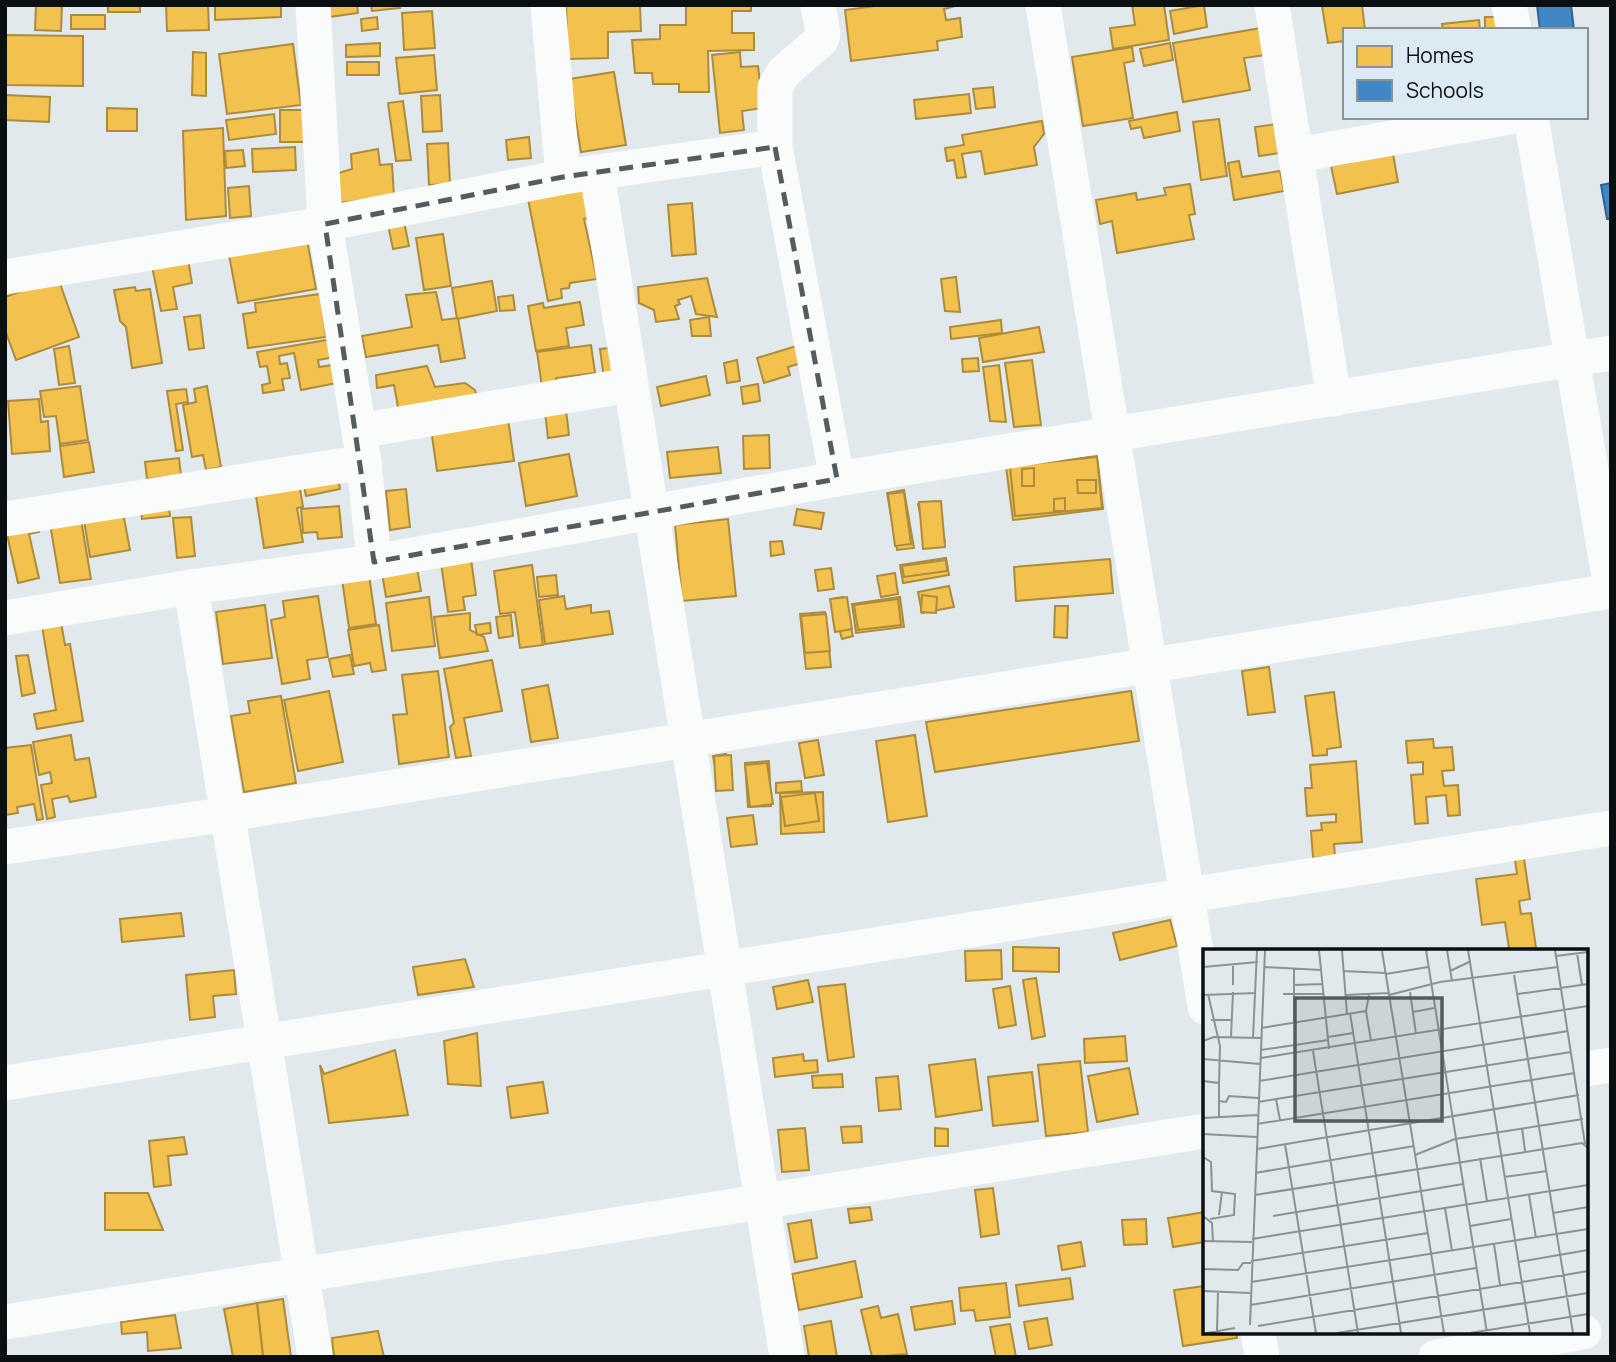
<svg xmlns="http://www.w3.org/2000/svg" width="1616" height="1362" viewBox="0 0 1616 1362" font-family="Manrope,sans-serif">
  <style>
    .homes { fill: #f2c14e; stroke: #ac8c3c; stroke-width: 2; fill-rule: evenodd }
    .schools { fill: #3f88c5; stroke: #2f648f; stroke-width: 2 }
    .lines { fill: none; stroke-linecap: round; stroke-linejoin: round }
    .minor { stroke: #fafcfc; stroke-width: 35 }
    .marked { fill: none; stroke: #555c5f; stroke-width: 5; stroke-dasharray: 14 9; stroke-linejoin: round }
    .inset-road { fill: none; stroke: #8b9295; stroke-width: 2 }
    .view { fill: #555c5f; fill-opacity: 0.15; stroke: #555c5f; stroke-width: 3.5 }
    .inset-edge { fill: none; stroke: #0a1012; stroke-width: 3.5 }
  </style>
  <rect width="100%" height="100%" fill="#e1e9ed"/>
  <g class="homes">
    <polygon points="36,5 62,5 61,31 35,30"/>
    <rect x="108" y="5" width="32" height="7"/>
    <polygon points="166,5 208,5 209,30 167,31"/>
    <polygon points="215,5 281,5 281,17 215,20"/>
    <polygon points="328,5 357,5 358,13 329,17"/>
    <polygon points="371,5 399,5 400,8 372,11"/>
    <polygon points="566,5 640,5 641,31 608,32 608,58 568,59"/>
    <polygon points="686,5 751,5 751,11 732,11 732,33 754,33 754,50 708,51 709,92 679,92 679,84 653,84 652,73 635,73 632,40 660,39 660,25 686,25"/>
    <polygon points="882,5 959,5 944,9 946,20 960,18 962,37 937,41 938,50 851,61 845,10"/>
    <polygon points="1132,5 1164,5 1169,40 1113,49 1110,28 1135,25"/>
    <polygon points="1204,5 1207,27 1174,34 1170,11"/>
    <polygon points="1362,5 1365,30 1345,30 1345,41 1328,43 1322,6"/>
    <polygon points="432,11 435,48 404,50 402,13"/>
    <rect x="71" y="15" width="34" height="14"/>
    <polygon points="377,17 378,29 362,31 361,19"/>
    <polygon points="1485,17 1498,17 1499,30 1485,30"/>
    <polygon points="1479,20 1480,30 1443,30 1442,24"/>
    <polygon points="1261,28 1266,55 1244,58 1250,90 1183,102 1173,43"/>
    <polygon points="5,35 83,36 83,86 5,85"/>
    <polygon points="380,43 380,56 346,57 346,45"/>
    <polygon points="1170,43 1173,60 1144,66 1140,49"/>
    <polygon points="293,44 301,105 227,114 219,54"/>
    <polygon points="1132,47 1134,61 1124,63 1133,118 1083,126 1072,57"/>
    <polygon points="193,52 206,53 206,96 192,95"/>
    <polygon points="740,52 741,67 758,66 763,108 742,111 744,130 720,133 712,55"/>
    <polygon points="434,55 437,90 400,94 396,58"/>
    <rect x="347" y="62" width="32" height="13"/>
    <polygon points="614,72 626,145 581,152 569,79"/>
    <polygon points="993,87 995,107 976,109 973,89"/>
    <polygon points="969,94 971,113 916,119 914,100"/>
    <polygon points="5,95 50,97 49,122 5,120"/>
    <polygon points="440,95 442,131 423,132 421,96"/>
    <polygon points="403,101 411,160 396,161 388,103"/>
    <polygon points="107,108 137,109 137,131 107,131"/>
    <rect x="280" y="110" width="26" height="32"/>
    <polygon points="1177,112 1180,131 1144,138 1141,127 1131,129 1129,121"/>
    <polygon points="274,114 276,134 229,140 226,120"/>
    <polygon points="1219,119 1227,176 1201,180 1193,122"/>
    <polygon points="1042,121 1044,134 1034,147 1037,165 985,174 981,151 962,154 966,177 957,178 954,160 947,161 945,148 964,145 962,135"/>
    <polygon points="1277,124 1280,153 1259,156 1255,127"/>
    <polygon points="223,128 226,216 186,220 183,131"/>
    <polygon points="529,137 531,158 508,160 506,140"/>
    <polygon points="448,143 450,184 429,185 427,144"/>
    <polygon points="295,147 296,170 253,172 252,149"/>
    <polygon points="378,149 380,165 392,164 394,196 339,203 335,174 352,169 351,154"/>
    <polygon points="243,150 245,166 226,168 225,151"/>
    <polygon points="1393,154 1398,182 1337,194 1331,166"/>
    <polygon points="1239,161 1242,177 1280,171 1284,191 1234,200 1228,163"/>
    <polygon points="1190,184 1195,214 1189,215 1194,239 1117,253 1112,221 1100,224 1096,200 1136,193 1137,200 1166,195 1164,188"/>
    <polygon points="249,186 251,216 230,218 228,188"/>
    <polygon points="587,187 592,217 584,219 597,279 570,283 569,288 561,289 562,298 548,301 528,199"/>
    <polygon points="692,203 696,254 672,256 668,205"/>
    <polygon points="403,217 409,246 393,249 387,220"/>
    <polygon points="443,234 451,286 424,290 416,238"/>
    <polygon points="307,240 316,289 238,303 229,255"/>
    <polygon points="187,254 192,283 173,287 177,309 161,311 151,261"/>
    <polygon points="956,277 960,312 945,311 941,279"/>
    <polygon points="58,278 79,337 16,360 5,330 5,297"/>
    <polygon points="707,278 717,317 696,314 691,296 678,300 680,304 675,306 679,319 656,322 654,310 639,303 638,287"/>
    <polygon points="492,281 497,311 457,319 452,288"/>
    <polygon points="135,287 136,291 150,289 162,363 132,368 126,327 120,321 114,290"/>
    <polygon points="436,292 442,320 458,318 465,358 441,362 438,345 366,357 362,336 412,327 406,295"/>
    <polygon points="320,294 326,337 248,348 243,314 256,312 255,303"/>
    <polygon points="513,295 515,310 500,311 498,297"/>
    <polygon points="580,302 584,325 566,328 569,346 536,351 528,306 543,303 544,308"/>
    <polygon points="200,315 204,348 189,350 184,317"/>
    <polygon points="709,317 711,336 692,336 690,320"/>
    <polygon points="1001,320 1002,333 951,339 950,327"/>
    <polygon points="1039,327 1044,352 983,362 979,338"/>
    <polygon points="332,339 335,357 318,360 319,367 339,364 342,382 301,390 294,353 279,356 280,364 287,363 290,378 282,379 284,390 263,393 262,385 270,383 267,366 260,367 257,352"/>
    <polygon points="803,344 808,361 788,367 790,375 764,383 757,358"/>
    <polygon points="591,345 595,373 556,378 558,392 543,394 537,352"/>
    <polygon points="69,346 75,383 59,385 54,349"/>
    <polygon points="619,347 624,385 605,387 600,349"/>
    <polygon points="978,358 979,371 963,372 962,359"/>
    <polygon points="737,360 740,381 727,383 724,363"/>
    <polygon points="1032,360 1041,425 1014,427 1005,363"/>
    <polygon points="999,365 1006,422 990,421 983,367"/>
    <polygon points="427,366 435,387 465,383 475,390 478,400 399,413 394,385 377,388 376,375"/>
    <polygon points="706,376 710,395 661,406 657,387"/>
    <polygon points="758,384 760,401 743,404 741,387"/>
    <polygon points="80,386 88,440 60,444 56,416 44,417 40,391"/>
    <polygon points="207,386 221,467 206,470 203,455 192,457 183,405 196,402 194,389"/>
    <polygon points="186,389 188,402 176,404 183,450 176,451 167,391"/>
    <polygon points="39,399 41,422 48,421 50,451 12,454 8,401"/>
    <polygon points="566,410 569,435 548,438 545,412"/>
    <polygon points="508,419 514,461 437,471 431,429"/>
    <polygon points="769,435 770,468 744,469 743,436"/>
    <polygon points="89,442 94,472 64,477 60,446"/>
    <polygon points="718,447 721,473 670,478 667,452"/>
    <polygon points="569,454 577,496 526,506 519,463"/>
    <path d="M1097,456L1103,509L1013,520L1006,467ZM1034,468V486H1022V469ZM1077,480H1096V493H1078ZM1065,498V511H1054V499Z"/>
    <polygon points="1097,457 1102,508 1015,516 1010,466"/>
    <polygon points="179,458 181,475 147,479 145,462"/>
    <polygon points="1034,468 1034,486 1022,486 1022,469"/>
    <polygon points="337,470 340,489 306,496 302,476"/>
    <polygon points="298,476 303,507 297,508 303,542 264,548 254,483"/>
    <polygon points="1077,480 1096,480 1096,493 1078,493"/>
    <polygon points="406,489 410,527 390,530 386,491"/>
    <polygon points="904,490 914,548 897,550 887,493"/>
    <polygon points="904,492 911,544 895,546 888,494"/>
    <polygon points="1065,498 1065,511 1054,511 1054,499"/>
    <polygon points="168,499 170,516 142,519 140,503"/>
    <polygon points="936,501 945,542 927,546 918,504"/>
    <polygon points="941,501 945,547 923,549 919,502"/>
    <polygon points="339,506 342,537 318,539 317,532 303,533 301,509"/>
    <polygon points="122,507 130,550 90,557 83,514"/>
    <polygon points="797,509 824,513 821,529 794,525"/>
    <polygon points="80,513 91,579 60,583 49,518"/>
    <polygon points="191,517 195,556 177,558 173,518"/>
    <polygon points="36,519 39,532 29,534 39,578 18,583 5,526"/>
    <polygon points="728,519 736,596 682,601 675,525"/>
    <polygon points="782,541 784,554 771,556 770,542"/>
    <polygon points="946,558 949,575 903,583 900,565"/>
    <polygon points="471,559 476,595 463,597 465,610 448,612 441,563"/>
    <polygon points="1110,559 1113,593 1016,601 1014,567"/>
    <polygon points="946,560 947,571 904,577 902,566"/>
    <polygon points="532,565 543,645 520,648 515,612 500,614 494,571"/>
    <polygon points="417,568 421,591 386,597 382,573"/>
    <polygon points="831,568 834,589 818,591 815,570"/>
    <polygon points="895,573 898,594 881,597 877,576"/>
    <polygon points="369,575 376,624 349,628 342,579"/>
    <polygon points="556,575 558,595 539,597 537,577"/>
    <polygon points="949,586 954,607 922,613 918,592"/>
    <polygon points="922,595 937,597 936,613 921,612"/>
    <polygon points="318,596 328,657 307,660 310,679 282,684 271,620 285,617 283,601"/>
    <polygon points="564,596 566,609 591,605 591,613 609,611 613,634 545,644 539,600"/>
    <polygon points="429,597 435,646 392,651 386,603"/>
    <polygon points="843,597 853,636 842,639 831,599"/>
    <polygon points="847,597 852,629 835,632 830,599"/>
    <polygon points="900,597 904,627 856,633 852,604"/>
    <polygon points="898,599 901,625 858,630 854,605"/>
    <polygon points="265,605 272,658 223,664 216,612"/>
    <polygon points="1055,606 1068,606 1067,638 1054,637"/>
    <polygon points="825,612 831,667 806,669 800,614"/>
    <polygon points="470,613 470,630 484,637 488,651 440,658 434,617"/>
    <polygon points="826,614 830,651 805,653 801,616"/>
    <polygon points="511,615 513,636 499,638 496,617"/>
    <polygon points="61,622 65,645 70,644 83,721 37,729 34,714 56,710 42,626"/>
    <polygon points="490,623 491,633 477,635 475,625"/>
    <polygon points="379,625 386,670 372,672 370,663 354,666 348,630"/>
    <polygon points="28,655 35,693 22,696 16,656"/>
    <polygon points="350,655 354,674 333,677 329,659"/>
    <polygon points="492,660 502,711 464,718 471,756 456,758 450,727 454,723 444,669"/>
    <polygon points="1269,667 1275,712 1248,715 1242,671"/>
    <polygon points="438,671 449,757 399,764 393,715 407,714 402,675"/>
    <polygon points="548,685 558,738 531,742 522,690"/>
    <polygon points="329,691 343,762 298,771 284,700"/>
    <polygon points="1131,691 1139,741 935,772 926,722"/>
    <polygon points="1334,692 1341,747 1327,749 1327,755 1313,756 1305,696"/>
    <polygon points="281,696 296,783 244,792 231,716 250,713 248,701"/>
    <polygon points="71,735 75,760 89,758 96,797 70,802 68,796 52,799 55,817 47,819 41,785 52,783 50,772 39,775 33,742"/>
    <polygon points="915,735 927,816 888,822 876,741"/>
    <polygon points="1433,739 1434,748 1452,747 1454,770 1442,771 1444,786 1458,785 1460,815 1448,816 1446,795 1426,797 1428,823 1415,824 1411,775 1423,774 1423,762 1408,763 1406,741"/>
    <polygon points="818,740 824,775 805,778 799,743"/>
    <polygon points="31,745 43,819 37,820 34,804 17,807 18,813 5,815 5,748"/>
    <polygon points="726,754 731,782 718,784 713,756"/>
    <polygon points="731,755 733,790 716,791 714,756"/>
    <polygon points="769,761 771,806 748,807 745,763"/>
    <polygon points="1356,761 1362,842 1334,844 1335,856 1313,858 1311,831 1322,830 1321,823 1336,822 1336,814 1307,816 1305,788 1312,788 1310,765"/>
    <polygon points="767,763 773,804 750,807 745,765"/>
    <polygon points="801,781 802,791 776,793 776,783"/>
    <polygon points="823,792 824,832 781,834 780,793"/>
    <polygon points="815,793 819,821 785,826 781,797"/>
    <polygon points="753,815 757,844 731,847 727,818"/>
    <polygon points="1524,859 1530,899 1519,901 1521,914 1531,913 1536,948 1494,951 1509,948 1505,922 1482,925 1476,879 1517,874 1515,860"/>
    <polygon points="181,913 184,936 122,942 120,919"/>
    <polygon points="1170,920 1177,946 1120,960 1113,933"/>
    <polygon points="1013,947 1059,948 1059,972 1013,971"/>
    <polygon points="1001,950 1002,979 966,981 965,951"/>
    <polygon points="465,959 474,987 418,995 413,967"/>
    <polygon points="234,970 236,994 213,996 215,1017 190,1020 186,975"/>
    <polygon points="1036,978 1045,1036 1032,1039 1023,980"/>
    <polygon points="808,980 813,1002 777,1009 773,987"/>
    <polygon points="845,984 854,1057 828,1061 818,987"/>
    <polygon points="1010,986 1016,1025 999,1028 993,989"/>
    <polygon points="477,1033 481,1086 448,1084 444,1041"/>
    <polygon points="1125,1036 1127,1061 1085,1063 1084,1039"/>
    <polygon points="395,1050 408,1115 329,1123 320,1065 324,1074"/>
    <polygon points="803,1054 804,1061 817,1060 818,1072 775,1077 773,1058"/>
    <polygon points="975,1059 982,1110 936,1117 929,1065"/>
    <polygon points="1080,1061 1088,1132 1046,1136 1038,1065"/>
    <polygon points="1129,1068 1138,1114 1097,1122 1088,1076"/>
    <polygon points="1032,1072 1038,1121 993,1126 988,1077"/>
    <polygon points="842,1074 843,1087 813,1088 812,1076"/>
    <polygon points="898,1076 901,1109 879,1111 876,1078"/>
    <polygon points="543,1082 548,1113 511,1118 507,1087"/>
    <polygon points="861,1126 862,1142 843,1143 841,1127"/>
    <polygon points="805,1128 809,1170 782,1172 778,1130"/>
    <polygon points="935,1128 948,1129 948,1146 935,1146"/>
    <polygon points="184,1137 187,1154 168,1156 171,1185 154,1187 149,1141"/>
    <polygon points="993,1188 999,1234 981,1237 975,1190"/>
    <polygon points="105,1193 148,1193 163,1230 105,1230"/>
    <polygon points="870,1207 872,1220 850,1223 848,1209"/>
    <polygon points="1205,1212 1205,1242 1173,1247 1168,1218"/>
    <polygon points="1146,1219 1147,1244 1124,1245 1122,1220"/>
    <polygon points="811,1220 817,1258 795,1262 788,1224"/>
    <polygon points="1081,1242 1085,1266 1062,1270 1058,1246"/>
    <polygon points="855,1261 862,1297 799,1310 792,1274"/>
    <polygon points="1070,1278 1073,1299 1019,1306 1016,1285"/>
    <polygon points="1006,1283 1010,1317 976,1321 974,1310 961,1311 959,1288"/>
    <polygon points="1205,1286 1205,1332 1236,1332 1237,1338 1183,1346 1174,1290"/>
    <polygon points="283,1299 291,1357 263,1357 257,1303"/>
    <polygon points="952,1301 955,1324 915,1330 911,1307"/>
    <polygon points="257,1303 263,1357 233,1357 224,1309"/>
    <polygon points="878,1306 881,1318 898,1314 907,1354 872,1357 861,1310"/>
    <polygon points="175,1315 181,1348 148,1351 147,1332 122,1334 121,1322"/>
    <polygon points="1047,1318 1052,1345 1029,1349 1024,1322"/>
    <polygon points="831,1321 837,1357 809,1357 804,1326"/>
    <polygon points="1010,1324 1016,1357 996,1357 990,1327"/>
    <polygon points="378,1331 384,1357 334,1357 332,1338"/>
  </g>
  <g class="schools">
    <polygon points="1537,5 1571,5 1574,30 1540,30"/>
    <polygon points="1611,183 1611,219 1607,219 1601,185"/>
  </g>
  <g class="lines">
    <g class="minor">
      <polyline points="313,5 325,224 364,462 374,562"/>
      <polyline points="548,5 563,177"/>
      <polyline points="818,5 823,34 821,40 784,72 775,87 775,147 837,479"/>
      <polyline points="1043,5 1205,1007"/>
      <polyline points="1272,5 1334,399"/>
      <polyline points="1509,5 1514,30"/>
      <polyline points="1531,117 1611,588"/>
      <polyline points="1297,155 1510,117"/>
      <polyline points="597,173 787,1357"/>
      <polyline points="5,277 325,224 563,177 775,147"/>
      <polyline points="359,431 630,385"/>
      <polyline points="5,519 364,462"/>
      <polyline points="191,587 315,1357"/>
      <polyline points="5,618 191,587 374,562 837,479 1611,353"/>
      <polyline points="5,847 228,814 1611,591"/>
      <polyline points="1586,1069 1611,1065"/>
      <polyline points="5,1083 1611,828"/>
      <polyline points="5,1322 1205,1131"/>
      <polyline points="1258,1332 1262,1357"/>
      <polyline points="1436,1357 1584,1332"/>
    </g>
  </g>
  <path class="marked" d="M775,147L837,479L374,562L325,224L563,177Z"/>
  <g transform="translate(1203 949)">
    <rect width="385" height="385" fill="#e1e9ed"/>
    <path class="inset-road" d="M116,1L126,100M139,1L144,65M223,1L284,384M244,1L249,32M265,1L327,384M352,1L382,195M179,2L241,384M374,4L379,36M353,7L385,3M0,18L55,13M61,18L118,21M140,22L182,24M247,22L266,13M183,25L225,18M311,26L370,384M30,36V15M90,36L120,35M207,43L213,85M80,45H121M315,45L385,35M0,46L53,44M142,46L186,44M166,46L163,62L168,92M186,46L237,33L355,18M210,63L231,59M147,64L198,384M8,71H29M91,74V20M58,79L163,62M28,88L30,43M125,88L150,84M50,89L54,1M0,92L11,88L58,89M58,101L125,91M110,102L155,384M58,109L385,57M0,110L57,115M0,132L16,134L17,97L5,45M56,132L365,82M73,150L77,171M16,152L23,153L26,147L55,149M55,153L368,103M16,168V134M0,169L55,166M54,175L372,124M319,179L322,202M0,185L54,188M82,195L113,384M54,200L376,146M212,206L252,190L380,170M0,208L8,213L9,242L32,245L31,266L7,270M277,209L284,252M52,224L211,197M301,228L344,222M52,246L379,194L385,199M326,246L333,289M242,259L249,302M350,264L385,258M16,266L19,243M0,267L9,274L10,293M70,267L260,235M267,277L308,270M49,290L385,236M0,292L49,293M291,295L297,336M48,312L225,284M315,313L385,301M0,320L35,321L40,314H48M48,333L385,280M0,342L47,344M47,356L273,319M47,376L62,1M55,377L385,322M14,382L15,342M4,384L32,379M134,384L385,344M267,384L385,365"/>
    <path class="view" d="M92,49H239V172H92Z"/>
    <rect width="385" height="385" class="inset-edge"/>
  </g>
  <rect width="1616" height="1362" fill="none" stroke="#0a1012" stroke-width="14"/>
  <rect x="1343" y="28" width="245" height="91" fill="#dbeaf3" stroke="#879399" stroke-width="2"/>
  <rect x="1357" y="46" width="35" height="21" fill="#f2c14e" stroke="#879399" stroke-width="2"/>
  <text x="1406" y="63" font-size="21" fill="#0a1012">Homes</text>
  <rect x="1357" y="80" width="35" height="21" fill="#3f88c5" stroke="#879399" stroke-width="2"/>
  <text x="1406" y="98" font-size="21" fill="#0a1012">Schools</text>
</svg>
